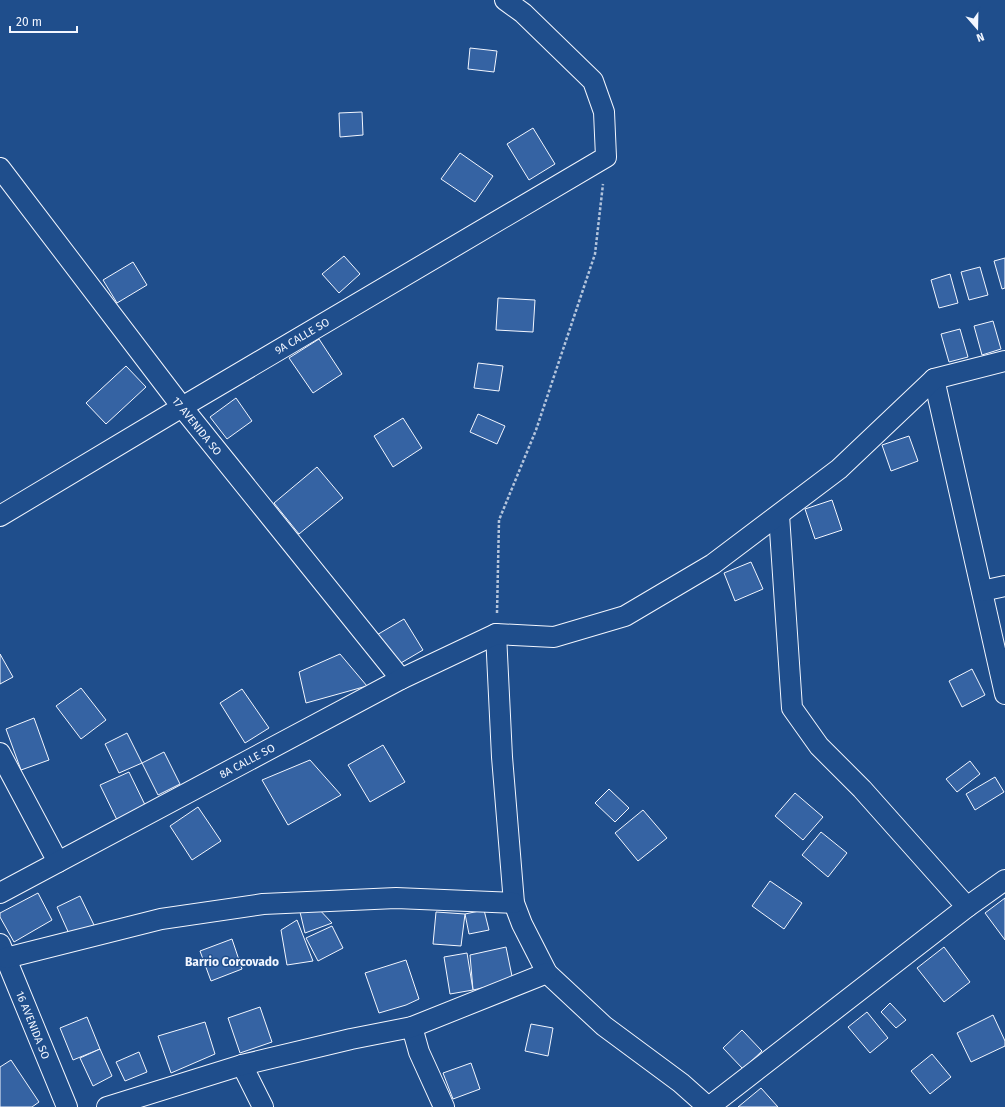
<svg xmlns="http://www.w3.org/2000/svg" width="1005" height="1107" viewBox="0 0 1005 1107" font-family="'Fira Sans',sans-serif">
  <style>
    .building { fill: #3563a3; stroke: #f2f6ff }
    .lines { fill: none; stroke-linecap: round; stroke-linejoin: round }
    .street-casing { stroke: #f2f6ff; stroke-width: 22 }
    .path { stroke: #b3c4dc; stroke-width: 2.5; stroke-dasharray: 3 2; stroke-linecap: butt }
    .street { stroke: #1f4e8c; stroke-width: 20 }
    .labels { text-anchor: middle; stroke-width: 3; stroke-linejoin: round; paint-order: stroke }
    .street-label { font-size: 11px; fill: #f2f6ff; stroke: #1f4e8c }
    .neighbourhood-label { font-size: 12px; font-weight: bold; fill: #f2f6ff; stroke: #1f4e8c }
  </style>
  <rect width="100%" height="100%" fill="#1f4e8c"/>
  <g class="building">
    <polygon points="470,48 497,51 494,72 468,69"/>
    <polygon points="362,112 363,135 340,137 339,113"/>
    <polygon points="533,128 555,164 529,180 507,144"/>
    <polygon points="460,153 493,176 475,202 441,179"/>
    <polygon points="344,256 360,274 339,293 322,274"/>
    <polygon points="1005,258 1005,288 1002,289 994,261"/>
    <polygon points="133,262 147,285 117,303 103,280"/>
    <polygon points="980,267 988,295 969,300 961,272"/>
    <polygon points="950,274 958,303 939,308 931,280"/>
    <polygon points="498,298 535,300 533,332 496,330"/>
    <polygon points="993,321 1001,349 982,355 974,326"/>
    <polygon points="960,329 968,357 949,362 941,334"/>
    <polygon points="319,339 342,374 313,393 289,358"/>
    <polygon points="478,363 503,366 499,391 474,388"/>
    <polygon points="126,366 146,387 106,424 86,403"/>
    <polygon points="236,398 252,421 227,439 210,417"/>
    <polygon points="478,414 505,426 497,444 470,432"/>
    <polygon points="403,418 422,448 393,467 374,436"/>
    <polygon points="909,436 918,461 891,471 882,445"/>
    <polygon points="317,467 343,498 299,534 274,503"/>
    <polygon points="832,500 842,530 815,539 805,509"/>
    <polygon points="751,562 763,589 735,601 724,573"/>
    <polygon points="404,619 423,650 394,667 375,636"/>
    <polygon points="0,654 13,677 0,684"/>
    <polygon points="340,654 367,686 306,703 299,672"/>
    <polygon points="972,669 985,695 962,707 949,681"/>
    <polygon points="81,688 106,720 81,739 56,706"/>
    <polygon points="242,689 269,728 245,743 220,703"/>
    <polygon points="34,718 49,760 21,770 6,729"/>
    <polygon points="127,733 142,763 119,773 105,744"/>
    <polygon points="383,745 405,782 370,802 348,765"/>
    <polygon points="164,752 180,784 158,795 142,763"/>
    <polygon points="310,760 341,795 288,825 262,780"/>
    <polygon points="970,761 980,774 957,792 946,779"/>
    <polygon points="129,772 147,809 118,822 100,785"/>
    <polygon points="995,777 1004,792 975,810 966,794"/>
    <polygon points="609,789 629,808 615,822 595,803"/>
    <polygon points="795,793 823,817 803,840 775,816"/>
    <polygon points="198,807 221,841 192,860 170,826"/>
    <polygon points="643,810 667,838 638,861 615,833"/>
    <polygon points="821,832 847,853 828,877 802,855"/>
    <polygon points="770,881 802,903 784,929 752,906"/>
    <polygon points="38,893 52,920 14,942 0,917 0,913"/>
    <polygon points="80,896 94,925 70,936 57,907"/>
    <polygon points="1005,898 1005,940 985,913"/>
    <polygon points="316,906 332,923 305,933 300,912"/>
    <polygon points="484,910 489,930 469,934 465,914"/>
    <polygon points="436,912 465,914 461,946 433,944"/>
    <polygon points="297,920 313,961 287,965 281,930"/>
    <polygon points="332,926 343,948 318,961 306,938"/>
    <polygon points="232,939 242,969 211,981 200,951"/>
    <polygon points="506,947 513,981 473,990 470,955"/>
    <polygon points="944,947 970,982 944,1002 917,968"/>
    <polygon points="467,953 473,990 450,994 444,957"/>
    <polygon points="406,960 419,999 406,1005 379,1013 365,973"/>
    <polygon points="890,1003 906,1020 896,1028 881,1012"/>
    <polygon points="260,1007 272,1042 240,1053 228,1018"/>
    <polygon points="867,1012 888,1038 870,1053 848,1027"/>
    <polygon points="993,1015 1005,1041 1005,1046 971,1062 957,1033"/>
    <polygon points="87,1017 100,1049 73,1060 60,1028"/>
    <polygon points="205,1022 215,1054 171,1073 158,1036"/>
    <polygon points="531,1024 553,1028 548,1056 525,1051"/>
    <polygon points="742,1030 762,1051 743,1069 723,1048"/>
    <polygon points="100,1049 112,1076 93,1086 80,1058"/>
    <polygon points="139,1052 147,1072 125,1081 116,1062"/>
    <polygon points="932,1054 951,1077 930,1094 911,1071"/>
    <polygon points="11,1060 39,1102 32,1107 0,1107 0,1067"/>
    <polygon points="471,1063 480,1089 453,1099 443,1073"/>
    <polygon points="761,1088 778,1107 738,1107"/>
  </g>
  <g class="lines">
    <g class="street-casing">
      <g id="street">
        <polyline points="0,168 182,407 401,679"/>
        <polyline points="934,379 1005,694"/>
        <polyline points="779,515 792,708 819,746 862,789 967,907"/>
        <polyline points="0,516 182,407 606,157 604,112 593,81 523,13 505,0"/>
        <polyline points="982,591 1005,586"/>
        <polyline points="496,634 502,757 514,903 522,924 547,973 604,1026 681,1083 708,1107"/>
        <polyline points="0,753 58,862"/>
        <polyline points="0,893 401,679 496,634 554,637 625,616 713,564 839,469 934,379 1005,361"/>
        <polyline points="0,944 67,1107"/>
        <polyline points="6,958 161,919 263,904 396,898 514,903"/>
        <polyline points="412,1027 419,1052 444,1107"/>
        <polyline points="242,1065 263,1107"/>
        <polyline points="107,1107 242,1065 351,1039 412,1027 547,973"/>
        <polyline points="709,1107 967,907 1005,880"/>
      </g>
    </g>
    <polyline class="path" points="497,613 499,520 536,430 595,254 603,184"/>
    <use href="#street" class="street"/>
  </g>
  <g class="labels">
    <g class="street-label">
      <text transform="translate(302 336) rotate(-30)" y="4">9A CALLE SO</text>
      <text transform="translate(197 426) rotate(51)" y="4">17 AVENIDA SO</text>
      <text transform="translate(247 761) rotate(-28)" y="4">8A CALLE SO</text>
      <text transform="translate(33 1025) rotate(68)" y="4">16 AVENIDA SO</text>
    </g>
    <g class="neighbourhood-label">
      <text x="232" y="966">Barrio Corcovado</text>
    </g>
  </g>
  <g transform="translate(977 28) rotate(160)" stroke="#1f4e8c" stroke-width="3" paint-order="stroke">
  <path d="M0-3L7 15L0 10L-7 15Z" fill="#f2f6ff"/>
  <text y="-6" font-size="11" font-weight="bold" text-anchor="middle" fill="#f2f6ff">N</text>
  </g>
  <path d="M10 26v6h67v-6" fill="none" stroke="#f2f6ff" stroke-width="2"/>
  <text x="16" y="26" font-size="12" fill="#f2f6ff" stroke="#1f4e8c" stroke-width="3" paint-order="stroke">20 m</text>
</svg>
